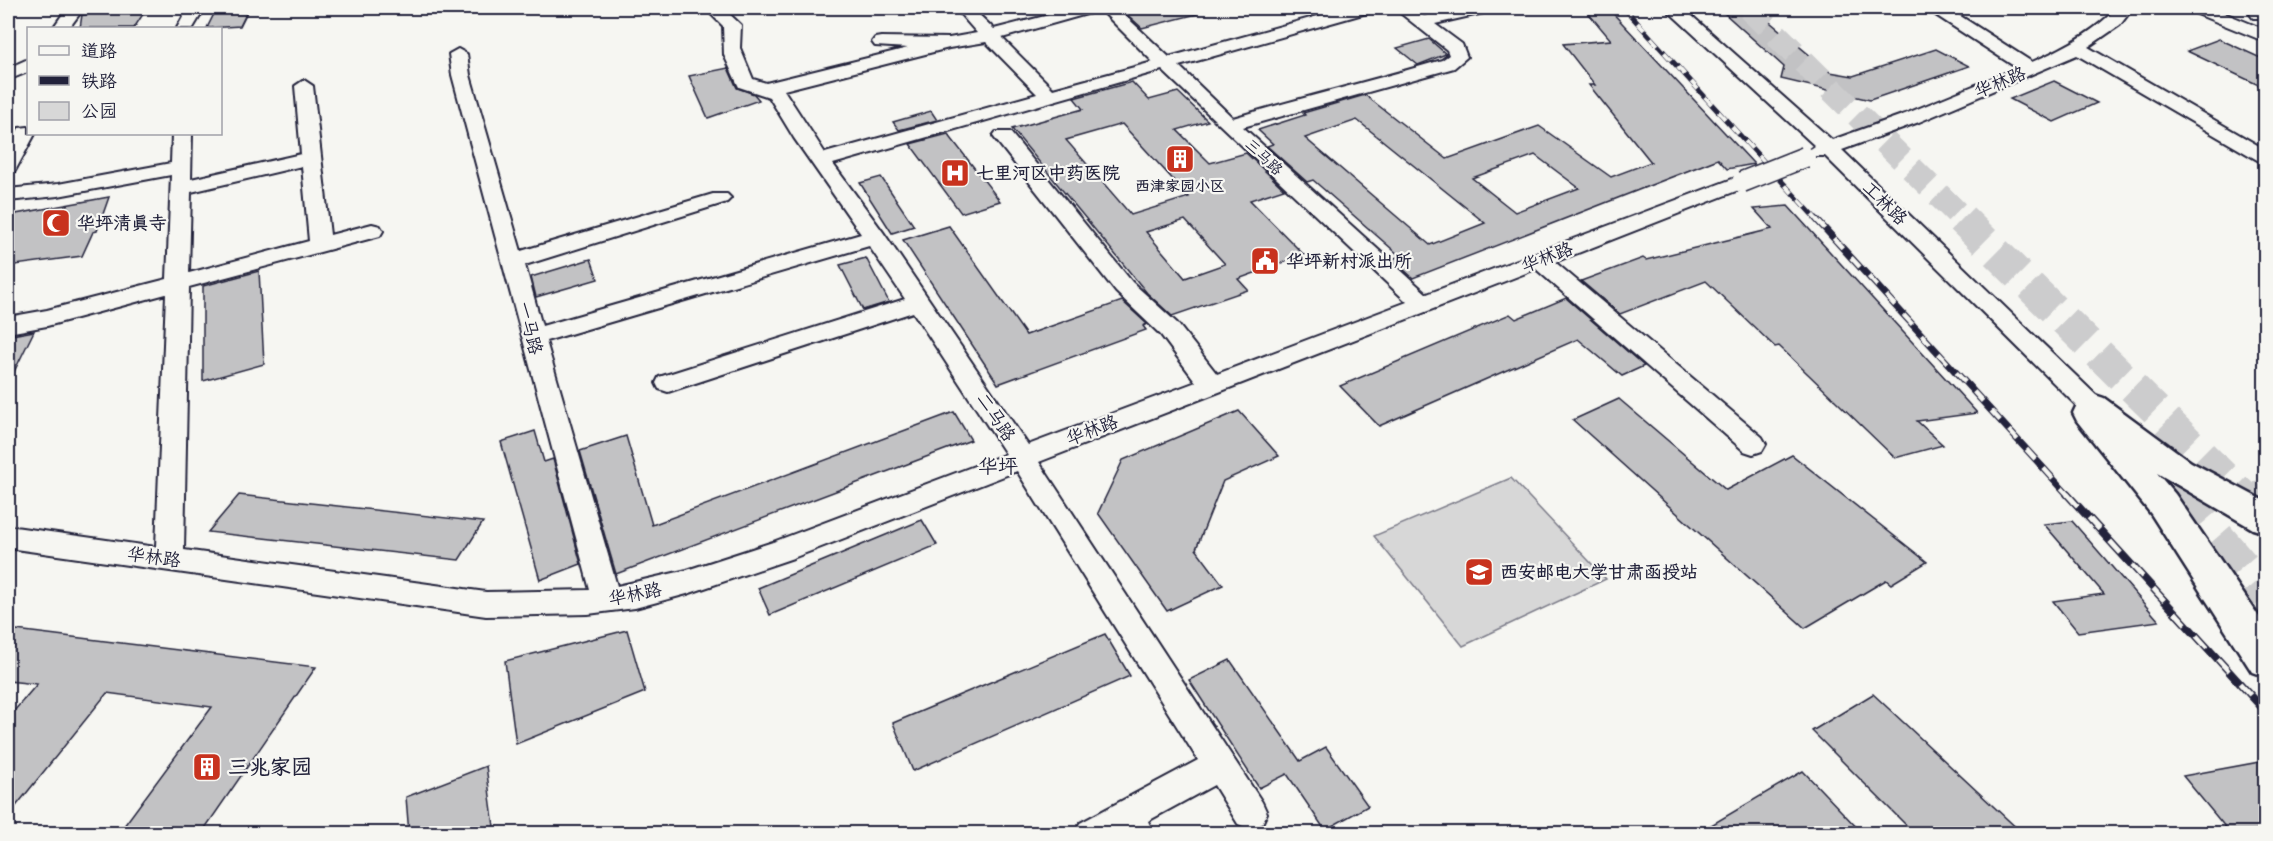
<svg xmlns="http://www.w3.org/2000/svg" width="2273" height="841" viewBox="0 0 2273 841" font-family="'Architects Daughter','LXGW WenKai TC',sans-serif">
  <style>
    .green { fill: #d7d7d7; stroke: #7c7c89; stroke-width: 1.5 }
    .building { fill: #c2c2c4; stroke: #22223b; stroke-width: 1.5; fill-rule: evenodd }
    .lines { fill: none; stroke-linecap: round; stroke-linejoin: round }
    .highway-tunnel-far2 { stroke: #cccccd; stroke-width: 25; stroke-dasharray: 25 13; stroke-linecap: butt }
    .highway-tunnel-far1 { stroke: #cccccd; stroke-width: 32; stroke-dasharray: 32 16; stroke-linecap: butt }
    .highway-tunnel { stroke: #cccccd; stroke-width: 39; stroke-dasharray: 39 20; stroke-linecap: butt }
    .minor-casing { stroke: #22223b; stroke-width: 4 }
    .highway-casing { stroke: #22223b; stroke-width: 5 }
    .minor { fill: #f6f6f2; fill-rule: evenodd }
    .highway { fill: #f6f6f2; fill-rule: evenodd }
    .rail-far2-casing { stroke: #22223b; stroke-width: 5 }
    .rail-far1-casing { stroke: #22223b; stroke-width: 7 }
    .rail-casing { stroke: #22223b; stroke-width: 8 }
    .rail-far2 { stroke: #f6f6f2; stroke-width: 4; stroke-dasharray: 10; stroke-linecap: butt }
    .rail-far1 { stroke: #f6f6f2; stroke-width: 4.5; stroke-dasharray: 13; stroke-linecap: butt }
    .rail { stroke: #f6f6f2; stroke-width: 5; stroke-dasharray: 16; stroke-linecap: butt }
    .minor-bridge-casing { stroke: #22223b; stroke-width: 23; stroke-linecap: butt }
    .minor-bridge { stroke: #f6f6f2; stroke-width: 20 }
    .labels { text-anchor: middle; stroke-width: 4.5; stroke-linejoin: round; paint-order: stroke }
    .far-street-label { font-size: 15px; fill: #22223b; stroke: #f6f6f2 }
    .far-poi-label { font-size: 15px; font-weight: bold; fill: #22223b; stroke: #f6f6f2 }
    .street-label { font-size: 18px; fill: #22223b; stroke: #f6f6f2 }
    .poi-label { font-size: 18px; font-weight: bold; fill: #22223b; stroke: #f6f6f2; text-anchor: start }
    .neighbourhood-label { font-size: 20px; fill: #22223b; stroke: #f6f6f2 }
    .near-poi-label { font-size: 21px; font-weight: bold; fill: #22223b; stroke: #f6f6f2; text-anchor: start }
  </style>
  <rect width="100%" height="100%" fill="#f6f6f2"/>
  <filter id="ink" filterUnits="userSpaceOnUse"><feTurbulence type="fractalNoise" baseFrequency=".0167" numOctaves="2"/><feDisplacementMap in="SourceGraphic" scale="12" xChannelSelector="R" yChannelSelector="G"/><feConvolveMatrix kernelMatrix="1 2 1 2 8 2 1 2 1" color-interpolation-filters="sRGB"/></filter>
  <g filter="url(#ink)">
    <polygon class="green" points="1511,478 1606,579 1463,646 1374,536"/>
    <g class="building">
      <polygon points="147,8 134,28 80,28 82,15"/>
      <polygon points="217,8 249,8 240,26 207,28"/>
      <polygon points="1120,8 1196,8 1197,14 1142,28"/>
      <path d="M1584,8H1608L1754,164L1727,169L1718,159L1413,278L1392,259L1400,256L1313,180L1307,182L1267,146L1273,144L1258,130L1305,115L1303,113L1365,95L1447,159L1539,126L1611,177L1651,162L1589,85H1595L1563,44L1611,40ZM1357,120L1485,223L1430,245L1305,138ZM1535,155L1579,188L1515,212L1472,178Z"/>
      <polygon points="1753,8 1830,72 1853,76 1936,49 1969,66 1870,100 1781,79 1784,67 1722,11"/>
      <polygon points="1429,39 1446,54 1418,65 1397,48"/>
      <polygon points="2219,39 2265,60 2265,88 2187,51"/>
      <polygon points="728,68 737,88 754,94 759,100 708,118 689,76"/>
      <polygon points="2054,81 2097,103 2054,122 2010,99"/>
      <path d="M1132,82L1149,100L1178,92L1208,121L1177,130L1210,163L1246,153L1284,189L1250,200L1304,255L1238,279L1248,290L1172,316L1147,293L1012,129L1083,109L1074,98ZM1122,124L1189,197L1131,215L1066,140ZM1185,220L1225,264L1185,278L1146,232Z"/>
      <polygon points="931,111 937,120 899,130 893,122"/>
      <polygon points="948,134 1000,201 961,213 910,144"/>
      <polygon points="881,177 914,226 892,233 860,183"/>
      <polygon points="109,197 97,231 93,232 82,256 8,266 8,234 16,214"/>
      <polygon points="1788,206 1977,413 1917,421 1943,445 1895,458 1779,346 1775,347 1706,281 1620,314 1581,281 1643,258 1646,260 1772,229 1754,209"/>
      <polygon points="949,226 1026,335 1122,301 1147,324 1143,326 1146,330 998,384 903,240"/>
      <polygon points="866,258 889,302 863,310 840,265"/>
      <polygon points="591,259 598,279 536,297 531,277"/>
      <polygon points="259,271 264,364 203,381 203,286"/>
      <polygon points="1566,298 1644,366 1622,376 1578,339 1379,426 1340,386 1510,314 1516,319"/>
      <polygon points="34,331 8,384 8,343 12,335"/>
      <polygon points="1619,399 1726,490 1792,455 1927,562 1891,584 1886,580 1805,628 1573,420"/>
      <polygon points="1239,411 1279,456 1223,481 1196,549 1223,585 1167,611 1098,513 1123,460"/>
      <polygon points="954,412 971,440 616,574 580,451 626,436 652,525"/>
      <polygon points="535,431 544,462 553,459 581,564 540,580 501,442"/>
      <polygon points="239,495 483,522 459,560 208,532"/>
      <polygon points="922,520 937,545 770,615 758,588"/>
      <polygon points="2072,521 2159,621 2078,632 2053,601 2104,594 2044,524"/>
      <polygon points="8,629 316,667 201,834 118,834 212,707 107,693 8,816 8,718 37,684 8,681"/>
      <polygon points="627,630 645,692 516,744 505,661"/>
      <polygon points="1105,634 1130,676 913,771 893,723"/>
      <polygon points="1230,660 1300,761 1326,747 1368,806 1325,830 1287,774 1259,788 1189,680"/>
      <polygon points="1873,694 2023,834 1915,834 1812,731"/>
      <polygon points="2265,761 2265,834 2231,834 2183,776"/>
      <polygon points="486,766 495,834 409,834 406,797"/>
      <polygon points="1803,771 1863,834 1696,834"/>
    </g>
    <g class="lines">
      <polyline class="highway-tunnel-far2" points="1749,8 1964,220"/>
      <g class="highway-tunnel-far1">
        <polyline points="1962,219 2243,496"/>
        <polyline points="2130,445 2179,496"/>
      </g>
      <g class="highway-tunnel">
        <polyline points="2177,494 2266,597"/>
        <polyline points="2242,494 2264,516"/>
      </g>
      <g class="minor-casing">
        <g id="minor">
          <polygon points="67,8 84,8 69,28 53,28"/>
          <polygon points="188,8 205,8 193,28 177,28"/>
          <path d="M705,8H723L741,25L740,48L753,79L766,83L908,48L875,46L872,42L875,38L881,37L949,38L977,33L955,8H972L994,29L1076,8H1117L1169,57L1347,8H1372L1370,12L1179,66L1233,118C1303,97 1372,81 1442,60L1449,55L1447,50L1394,8H1412L1424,16L1462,8H1490L1488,12L1435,24L1462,44L1467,57L1454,68L1243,127L1427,294L1735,178H1749L1752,182L1749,186L1555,262L1762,437L1766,444L1762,451L1753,454L1744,451L1536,269L1039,462L1262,802L1267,813L1262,824L1250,829L1238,824L1214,785L1148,821L1154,834H1075L1080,823L1198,760L1017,471L793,558L687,594L635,608L588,614L486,616L8,548V526L156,547L166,294L47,326L8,333V317L47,310L167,279L171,175L58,196L8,201V189L58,184L171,163L172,134H192L191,179L301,154L295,86L304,80L313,86L330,235L372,224L380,226L383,231L380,236L189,287L184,550L486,592L590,590L452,75L449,54L458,49L467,54L470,75L521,251L713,194H727L731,198L727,202L525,265L542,326L861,234L794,138L769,97L739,87L737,83L724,55L723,26ZM1101,10L1153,62L1053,89L1002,38ZM986,42L1037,94L825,153L784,90L949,48ZM1162,70L1407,302L1217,374L1177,323L1132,282L1010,132H996L993,136L996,140L1116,292L1161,335L1196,382L1028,445L883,232L833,164ZM302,166L309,241L189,273L191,192ZM869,246L905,299L659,377L656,383L659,389L668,392L677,389L913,312L1006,454L773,542L687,570L617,586L546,341Z"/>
          <path d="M1665,8H1683L1832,140L1905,114L2017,68L1931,12L1929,8H1948L2032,62C2062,49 2095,32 2116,8H2133L2120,25L2088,47L2266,150V165L2077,55L1919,122L1842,150L2101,400L2105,406L2101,412L2092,415L2083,412L1825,156H1809L1806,152L1815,146Z"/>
          <polygon points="2189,8 2212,8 2266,30 2266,42 2192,12"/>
          <polygon points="2253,8 2266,8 2266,18 2253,18 2250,14"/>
          <polygon points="28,59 28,72 8,80 8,68"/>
          <polygon points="28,127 28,134 35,134 15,171 8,173 8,148 19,128"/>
        </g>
      </g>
      <g class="highway-casing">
        <polygon id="highway" points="2092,394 2104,398 2191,462 2266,502 2266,533 2253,529 2157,473 2175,494 2266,627 2266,677 2252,672 2151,514 2077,421 2073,413 2080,398"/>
      </g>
      <use href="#minor" class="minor"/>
      <use href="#highway" class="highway"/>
      <g class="rail-far2-casing">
        <polyline id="rail-far2" points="1624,8 1817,220"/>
      </g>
      <g class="rail-far1-casing">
        <polyline id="rail-far1" points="1816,219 2069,496"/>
      </g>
      <g class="rail-casing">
        <polyline id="rail" points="2067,494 2266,712"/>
      </g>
      <use href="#rail-far2" class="rail-far2"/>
      <use href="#rail-far1" class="rail-far1"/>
      <use href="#rail" class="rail"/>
      <g class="minor-bridge-casing">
        <polyline id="minor-bridge" points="1742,182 1805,157"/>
      </g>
      <use href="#minor-bridge" class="minor-bridge"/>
    </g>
  </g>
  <defs>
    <g id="building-square" transform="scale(1.5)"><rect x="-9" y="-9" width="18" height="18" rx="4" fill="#c8321e" stroke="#f6f6f2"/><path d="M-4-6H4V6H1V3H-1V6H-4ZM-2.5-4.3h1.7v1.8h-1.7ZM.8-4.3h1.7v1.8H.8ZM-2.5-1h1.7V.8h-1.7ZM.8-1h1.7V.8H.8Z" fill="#fff"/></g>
    <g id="hospital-square" transform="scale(1.5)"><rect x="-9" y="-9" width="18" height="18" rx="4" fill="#c8321e" stroke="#f6f6f2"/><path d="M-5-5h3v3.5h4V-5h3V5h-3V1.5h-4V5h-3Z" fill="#fff"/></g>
    <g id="mosque-square" transform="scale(1.5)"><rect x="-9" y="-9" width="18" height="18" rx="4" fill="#c8321e" stroke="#f6f6f2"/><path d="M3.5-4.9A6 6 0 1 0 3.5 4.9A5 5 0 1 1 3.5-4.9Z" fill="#fff"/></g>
    <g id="civic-square" transform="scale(1.5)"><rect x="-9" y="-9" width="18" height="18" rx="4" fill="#c8321e" stroke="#f6f6f2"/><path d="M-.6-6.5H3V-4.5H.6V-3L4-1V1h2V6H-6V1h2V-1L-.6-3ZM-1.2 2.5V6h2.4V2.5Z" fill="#fff"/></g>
    <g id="university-square" transform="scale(1.5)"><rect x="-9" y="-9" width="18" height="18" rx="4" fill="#c8321e" stroke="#f6f6f2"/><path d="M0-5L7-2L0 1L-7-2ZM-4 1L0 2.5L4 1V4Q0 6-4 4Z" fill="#fff"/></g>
  </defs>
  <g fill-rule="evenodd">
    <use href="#building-square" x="1180" y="159"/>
    <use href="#hospital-square" x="955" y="173"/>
    <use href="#mosque-square" x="56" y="223"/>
    <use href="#civic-square" x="1265" y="261"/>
    <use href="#university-square" x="1479" y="572"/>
    <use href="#building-square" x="207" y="767"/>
  </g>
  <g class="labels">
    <g class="far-street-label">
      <text transform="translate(1264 157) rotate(43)" y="5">三马路</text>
    </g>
    <g class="far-poi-label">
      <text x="1180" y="191">西津家园小区</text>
    </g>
    <g class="street-label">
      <text transform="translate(2000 82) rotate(-22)" y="6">华林路</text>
      <text transform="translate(1885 203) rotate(44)" y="6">工林路</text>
      <text transform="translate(1547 257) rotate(-21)" y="6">华林路</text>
      <text transform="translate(530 328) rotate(76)" y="6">一马路</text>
      <text transform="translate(996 417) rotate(56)" y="6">二马路</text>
      <text transform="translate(1092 430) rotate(-21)" y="6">华林路</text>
      <text transform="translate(154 557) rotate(8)" y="6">华林路</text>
      <text transform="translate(635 594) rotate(-11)" y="6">华林路</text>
    </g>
    <g class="poi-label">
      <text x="976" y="179">七里河区中药医院</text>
      <text x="77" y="229">华坪清真寺</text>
      <text x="1286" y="267">华坪新村派出所</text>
      <text x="1500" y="578">西安邮电大学甘肃函授站</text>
    </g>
    <g class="neighbourhood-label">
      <text x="998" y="473">华坪</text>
    </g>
    <g class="near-poi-label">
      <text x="228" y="774">三兆家园</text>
    </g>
  </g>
  <rect width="2273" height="841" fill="none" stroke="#f6f6f2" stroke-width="30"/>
  <rect x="15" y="15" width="2243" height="811" fill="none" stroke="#22223b" stroke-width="2" filter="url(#ink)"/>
  <rect x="27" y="27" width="195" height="108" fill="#f6f6f2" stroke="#a1a1a9" stroke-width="1.5"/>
  <rect x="39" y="46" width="30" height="9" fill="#f6f6f2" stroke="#a1a1a9" stroke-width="1.5"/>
  <text x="81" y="57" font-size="18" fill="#22223b">道路</text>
  <rect x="39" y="76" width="30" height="9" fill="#22223b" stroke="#a1a1a9" stroke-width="1.5"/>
  <text x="81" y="87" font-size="18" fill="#22223b">铁路</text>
  <rect x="39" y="102" width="30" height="18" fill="#d7d7d7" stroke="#a1a1a9" stroke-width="1.5"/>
  <text x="81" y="117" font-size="18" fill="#22223b">公园</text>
</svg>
